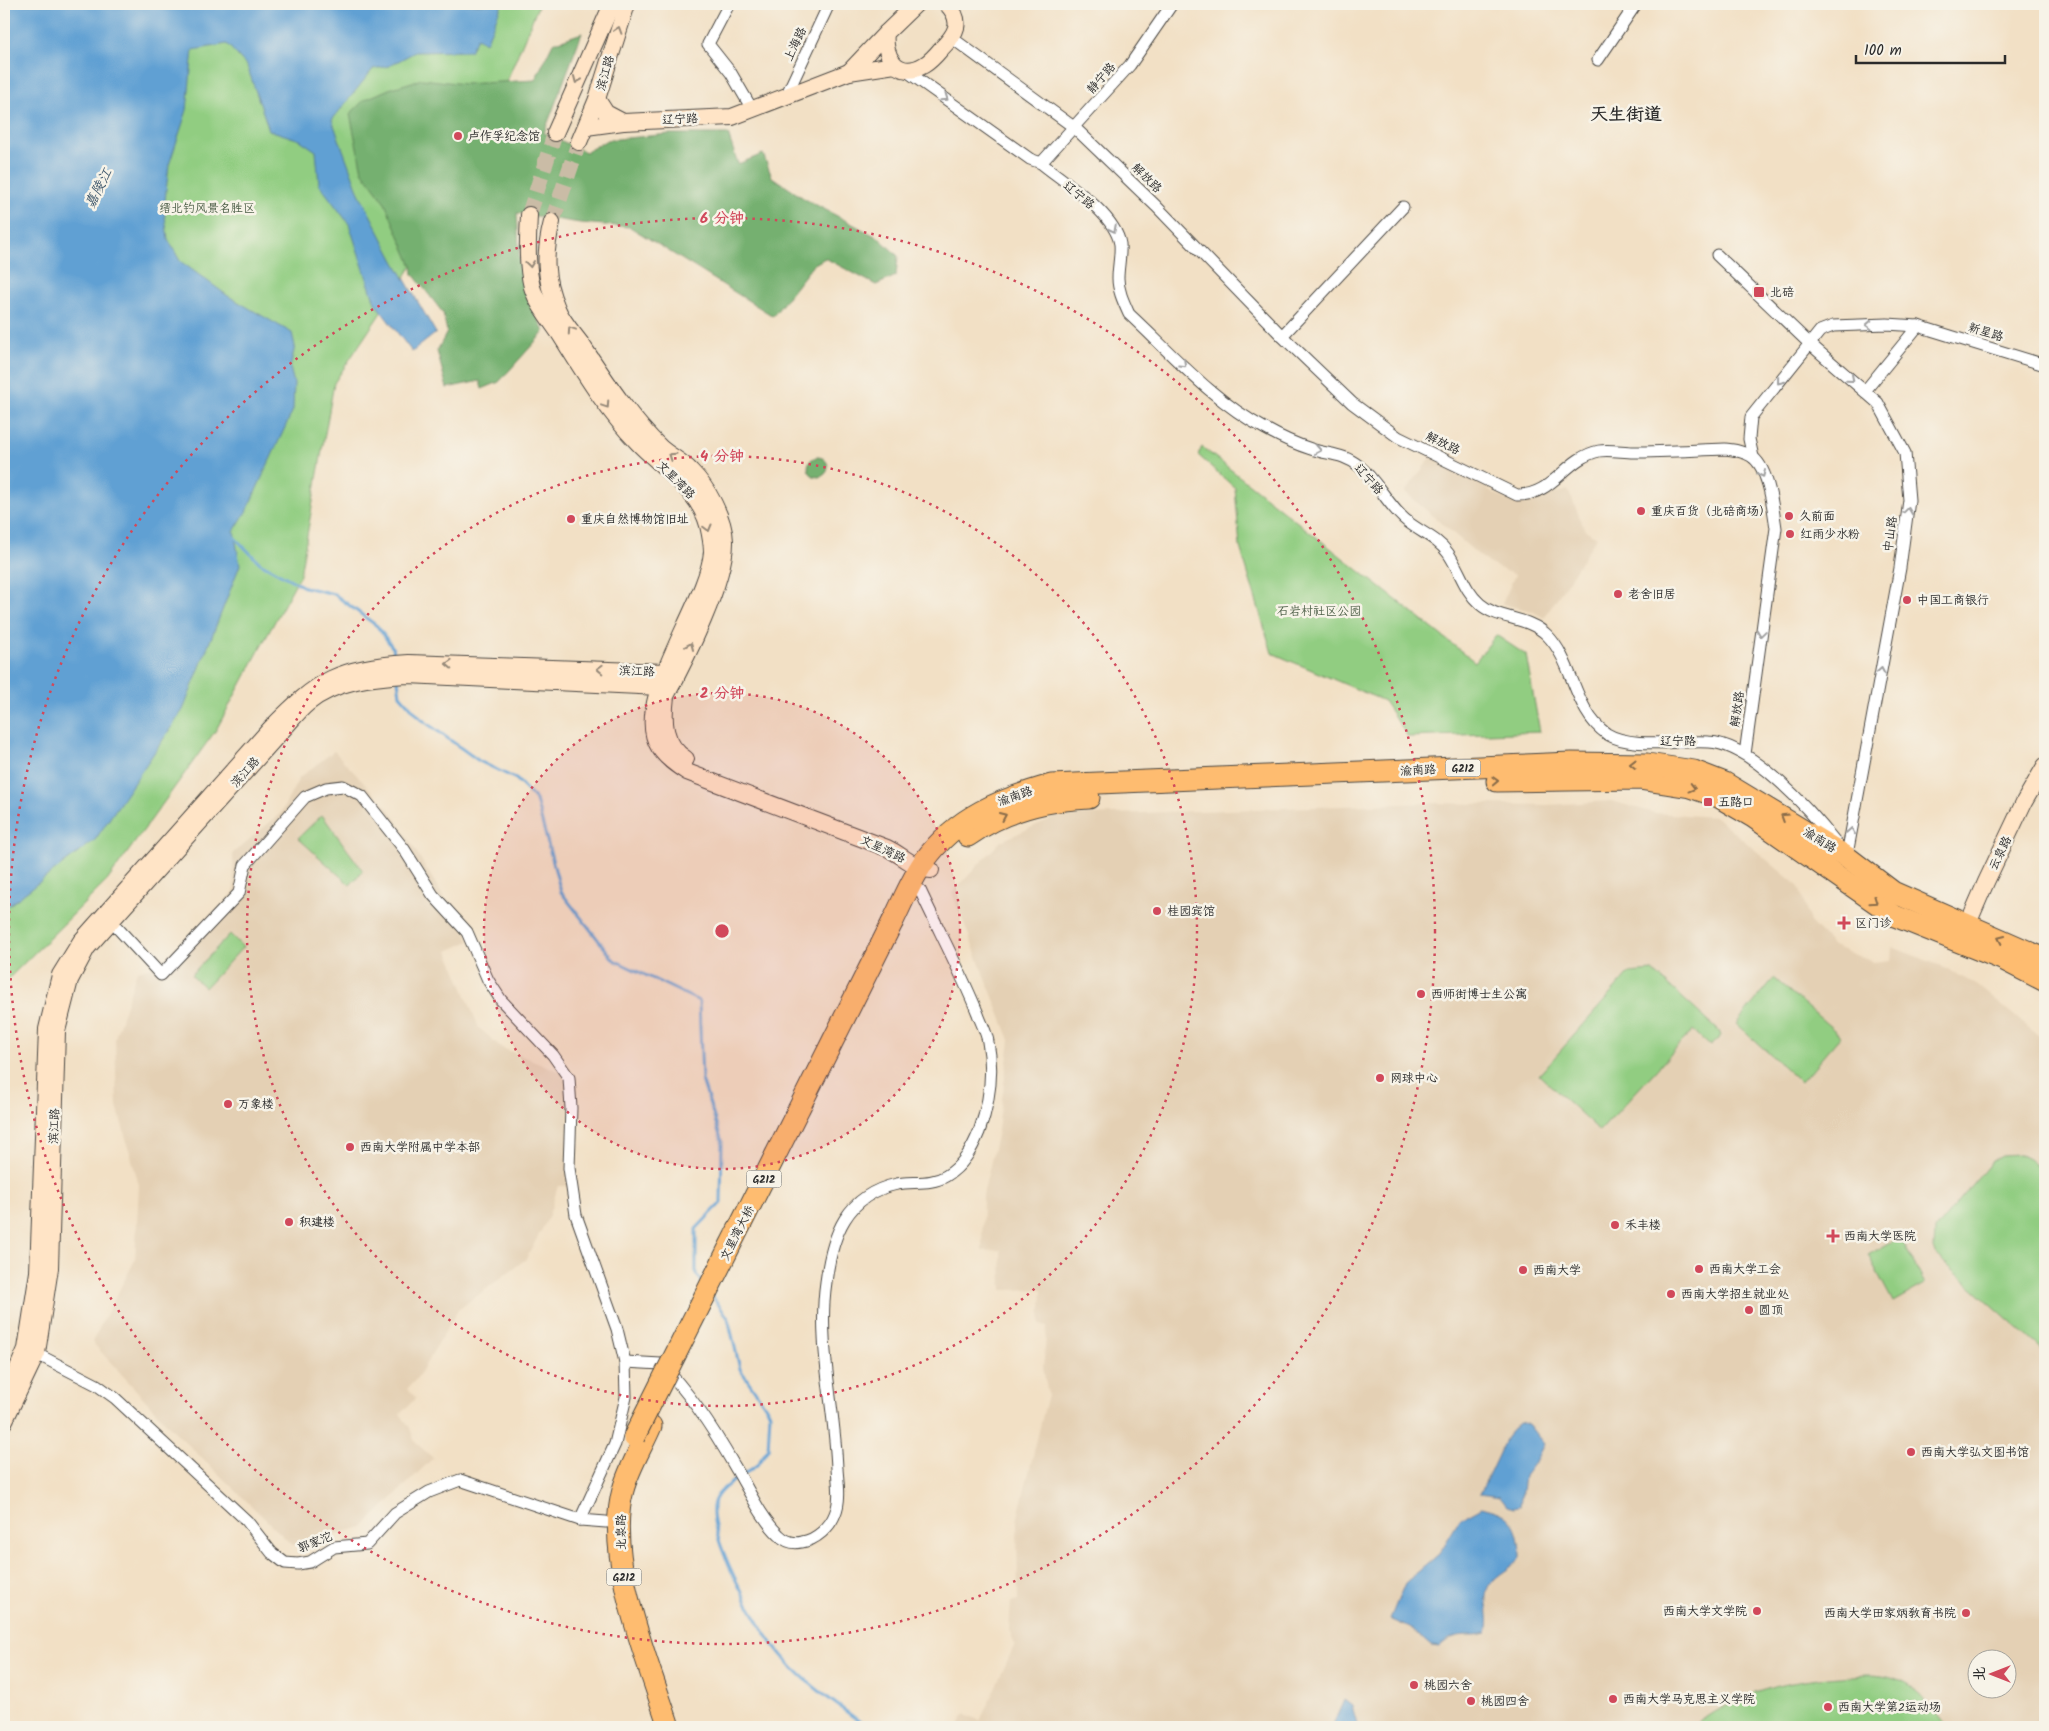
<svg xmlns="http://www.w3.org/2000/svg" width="2049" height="1731" viewBox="0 0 2049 1731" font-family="Kalam,'LXGW WenKai TC',sans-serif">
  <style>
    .built { fill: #e4d0b4; fill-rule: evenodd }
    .green { fill: #91cd81; stroke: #5e7c56 }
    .forest { fill: #74b06f; stroke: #506e4d }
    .water { fill: #61a0d3; stroke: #46667f }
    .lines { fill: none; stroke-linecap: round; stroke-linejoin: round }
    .stream { stroke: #61a0d3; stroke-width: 3 }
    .secondary-tunnel { stroke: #cabca6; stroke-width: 16; stroke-dasharray: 16 8; stroke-linecap: butt }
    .street-casing { stroke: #494642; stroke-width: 13 }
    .secondary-casing { stroke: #494642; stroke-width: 18 }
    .highway-casing { stroke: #494642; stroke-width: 23 }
    .street { stroke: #fff; stroke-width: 11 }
    .secondary { stroke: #ffe4c6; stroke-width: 16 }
    .highway { stroke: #febc70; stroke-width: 21 }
    .highway-bridge-casing { stroke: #494642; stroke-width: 23; stroke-linecap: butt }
    .highway-bridge { stroke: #febc70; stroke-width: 21 }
    .oneway { stroke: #958878 }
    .oneway2 { stroke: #a0a0a0 }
    .oneway3 { stroke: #8a6c4a }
    .ring { fill: none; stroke: #d1495b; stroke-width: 2.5; stroke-dasharray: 2.5 5 }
    .poi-dot { fill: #d1495b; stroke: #f7f3e8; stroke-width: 2 }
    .labels { text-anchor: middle; stroke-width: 5; stroke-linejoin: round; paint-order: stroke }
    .shield { fill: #f7f3e8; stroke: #686764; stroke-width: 1 }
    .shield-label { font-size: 11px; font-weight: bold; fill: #2b2b2b }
    .street-label { font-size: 12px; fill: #2b2b2b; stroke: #f7f3e8 }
    .poi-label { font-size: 12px; fill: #2b2b2b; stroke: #f7f3e8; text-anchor: start }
    .park-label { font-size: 12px; fill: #4a5c45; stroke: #f7f3e8 }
    .water-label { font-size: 14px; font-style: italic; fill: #415a6e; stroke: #f7f3e8 }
    .district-label { font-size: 18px; font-weight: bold; fill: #2b2b2b; stroke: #f7f3e8 }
    .centre { fill: #d1495b; stroke: #f7f3e8; stroke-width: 2.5 }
    .ring-label { font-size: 15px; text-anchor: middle; font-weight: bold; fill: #d1495b; stroke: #f7f3e8; stroke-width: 5; stroke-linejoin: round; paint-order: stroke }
  </style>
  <rect width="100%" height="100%" fill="#f7f3e8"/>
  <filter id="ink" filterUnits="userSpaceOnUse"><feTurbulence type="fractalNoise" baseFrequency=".02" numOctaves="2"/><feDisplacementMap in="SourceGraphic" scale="10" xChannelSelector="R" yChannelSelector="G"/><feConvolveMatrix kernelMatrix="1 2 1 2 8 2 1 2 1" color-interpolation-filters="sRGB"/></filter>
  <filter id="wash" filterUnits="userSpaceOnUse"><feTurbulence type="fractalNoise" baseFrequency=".0096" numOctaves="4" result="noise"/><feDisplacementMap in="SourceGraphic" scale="20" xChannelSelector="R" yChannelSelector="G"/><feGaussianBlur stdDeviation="1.12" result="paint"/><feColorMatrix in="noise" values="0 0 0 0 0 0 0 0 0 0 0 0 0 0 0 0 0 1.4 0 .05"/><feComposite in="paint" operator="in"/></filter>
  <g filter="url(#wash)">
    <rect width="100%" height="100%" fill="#f2e0c5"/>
    <g class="built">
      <polygon points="1432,456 1506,500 1538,499 1568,490 1585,530 1597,537 1544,618 1532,611 1502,604 1515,575 1488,563 1405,492"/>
      <polygon points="334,751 394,815 470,941 448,951 479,1028 502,1048 562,1072 574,1108 571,1186 558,1186 548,1218 526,1259 458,1310 418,1377 407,1389 416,1398 400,1414 409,1426 415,1442 433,1458 363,1527 292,1545 171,1428 92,1342 135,1260 139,1185 117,1106 115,1038 137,971 164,964 234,892 233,853 281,813 299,778"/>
      <path d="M1611,801L1655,813L1716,817L1799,887L1810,922L1833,946L1873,962L1891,960L1892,947L1946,968L1978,986L2045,1041V1727H958L965,1713L980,1721L1015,1644L1009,1630L1011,1602L1018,1600L1017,1521L1048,1394L1043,1368L1047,1327L1040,1325L1042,1289L1002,1290L1001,1250L982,1251L983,1195L997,1136L1010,1040L952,893L1001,841L1057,816L1429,803L1547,805ZM1976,1658H2006V1688H1976Z"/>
      <polygon points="909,1715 955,1727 906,1727"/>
    </g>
    <g class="green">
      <polygon points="4,4 539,4 458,197 334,383 300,575 216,730 107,881 4,983"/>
      <polygon points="1202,447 1475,662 1496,635 1526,655 1540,732 1408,737 1384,701 1272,653 1240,547 1235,488 1198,455"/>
      <polygon points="322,815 363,871 350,885 298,838"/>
      <polygon points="230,934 243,947 205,988 191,975"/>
      <polygon points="1653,971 1719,1031 1721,1036 1710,1046 1693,1030 1600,1131 1539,1075 1629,973"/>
      <polygon points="1774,978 1841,1036 1801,1082 1736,1024"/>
      <polygon points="2019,1154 2029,1159 2045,1173 2045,1352 1937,1256 1934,1248 1935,1230 1993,1160 2002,1155"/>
      <polygon points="1900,1237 1925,1284 1893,1302 1868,1255"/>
      <path d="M1868,1675C1908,1675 1925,1697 1947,1727H1692C1747,1685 1801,1679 1868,1675Z"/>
    </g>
    <g class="forest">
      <polygon points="582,33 544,133 586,152 607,140 669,134 728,134 738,164 763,154 772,177 805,199 879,238 898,256 896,276 876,285 825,258 813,265 773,316 630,227 580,223 517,213 520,266 526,288 544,332 499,382 482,389 480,381 447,388 437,351 447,332 443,313 413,274 412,266 384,201 362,171 350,114 364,100 389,89 422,79 464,84 535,80 553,43"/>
      <circle cx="818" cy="467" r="10"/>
    </g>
    <g class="water">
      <polygon points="4,4 502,4 486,43 477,38 470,51 415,52 389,66 373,69 332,120 359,193 393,259 436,333 412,352 375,303 349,224 319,184 316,151 300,140 269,130 247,66 227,44 193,50 187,110 169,165 164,209 168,239 180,261 228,296 292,333 295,346 290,368 294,383 293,410 246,512 234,531 240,565 183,710 95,840 4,909"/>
      <polygon points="1519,1423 1528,1424 1544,1444 1536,1460 1524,1476 1520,1506 1514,1508 1507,1506 1500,1497 1480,1494 1507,1436"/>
      <path d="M1482,1507C1488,1509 1495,1510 1501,1513C1518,1521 1520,1542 1520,1558C1512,1569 1496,1574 1490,1585C1482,1600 1492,1617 1487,1633C1465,1638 1457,1630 1439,1647L1431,1646L1410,1628L1390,1619L1405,1583L1439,1554L1460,1519Z"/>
      <polygon points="1344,1700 1352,1706 1358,1727 1332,1727"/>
    </g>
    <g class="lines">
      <g class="stream">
        <polyline points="233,536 260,563 304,587 334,594 377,626 393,648 395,659"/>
        <polyline points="398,680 400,695 421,719 479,761 516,779 536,800 561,892 614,960 699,1001 702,1080 722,1142 721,1203 696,1229 696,1274 703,1284"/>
        <polyline points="713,1297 728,1318 740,1369 770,1413 768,1449 757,1465 743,1475"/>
        <path d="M738,1478C729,1484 718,1491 714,1502C705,1531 756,1623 775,1647C800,1680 835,1703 867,1727"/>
      </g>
    </g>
  </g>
  <g filter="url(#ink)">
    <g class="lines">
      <g class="secondary-tunnel">
        <polyline points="529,215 555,133"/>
        <polyline points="552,222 579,142"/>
      </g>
      <g class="street-casing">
        <g id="street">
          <polyline points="729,4 708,44 731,73 752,109"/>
          <path d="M952,38L1075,128L1156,206L1282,336L1352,403L1398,437L1517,495C1553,496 1565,458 1599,451C1609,449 1623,452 1633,452C1664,452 1695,450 1725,449C1734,450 1743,451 1751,456C1769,467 1773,509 1776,528L1745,754"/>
          <polyline points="1598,60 1636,4"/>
          <path d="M905,70L1030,159L1041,163C1064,182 1115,213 1120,244C1121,255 1118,267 1118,278C1118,291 1124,303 1129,314C1172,354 1213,401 1264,428C1280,437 1295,444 1311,449C1329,455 1343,453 1359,466C1378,481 1388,507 1408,522C1422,533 1437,538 1448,553C1460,570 1464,590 1480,604C1498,620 1528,616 1547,635C1574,662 1574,712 1607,734C1631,749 1680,740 1709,742C1752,744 1811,811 1837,844"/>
          <polyline points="786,96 829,4"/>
          <polyline points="1041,163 1130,65 1172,4"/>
          <polyline points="1717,255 1810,344 1878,403 1905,453 1909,500 1900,568 1846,860"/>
          <polyline points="1282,336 1403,207"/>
          <polyline points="1865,391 1918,326"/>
          <polyline points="1753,457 1749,439 1751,417 1820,331 1833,326 1887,324 1918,326 2045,365"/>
          <polyline points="111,921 161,975 239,893 245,865 305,797 326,788 343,786 362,796 404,849 433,895 467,932 488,980 501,1000 553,1055 569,1078 571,1108 569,1168 576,1215 617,1329 625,1362 626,1397 615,1444 580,1520"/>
          <polyline points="31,1351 97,1385 115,1398 247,1521 272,1553 285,1563 298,1564 310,1562 334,1547 367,1544 395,1513 429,1492 460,1480 580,1520 606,1522"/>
          <path d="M625,1362L661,1364C691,1394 714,1430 735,1467C748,1488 760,1517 779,1535C785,1541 793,1544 802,1542C816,1540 830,1527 835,1514C841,1500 838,1483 837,1469C835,1407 817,1344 826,1282C832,1235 846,1195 897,1184C913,1181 931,1185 946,1176C963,1166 972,1149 979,1132C989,1104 994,1072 988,1042C987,1033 981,1023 978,1014C961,972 939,931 920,890"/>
        </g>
      </g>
      <g class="secondary-casing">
        <g id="secondary">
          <path d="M916,4L886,33C883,57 898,80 924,65C931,61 936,55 941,49C956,34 964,22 947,4"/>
          <polyline points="886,33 849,72 895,65"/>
          <polyline points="623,122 732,117 849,72"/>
          <polyline points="586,127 623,122 606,113 597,99"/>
          <polyline points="555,133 612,4"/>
          <polyline points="579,142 597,99 627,4"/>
          <path d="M529,215C528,238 526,264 532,287C537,304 551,321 561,336C584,373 607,411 638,443C663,469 698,489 708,525C710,534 712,543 712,552C708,603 630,703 659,747C666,758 676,765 687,772L887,848C902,855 915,869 931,870"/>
          <path d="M552,222C544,253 544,278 557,308C562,321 574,334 582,345C606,381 630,418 661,448C670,456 682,461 691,471C707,487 724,517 725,541C726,580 685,661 666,696C663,721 663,744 686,759"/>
          <polyline points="1963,935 1986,882 2024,802 2045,766"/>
          <path d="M4,1400L26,1349L38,1272L47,1029L60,975L81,941L270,729C320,678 337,668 409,663L666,672L676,679L660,687L408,675C373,677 336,680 308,703C297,712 288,725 278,735L87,948L70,980L57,1031L50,1268L37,1353L4,1422"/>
        </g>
      </g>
      <g class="highway-casing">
        <g id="highway">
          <polyline points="1497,781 1639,779 1690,787 1717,796 1753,817 1895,916 2002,959 2045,981"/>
          <path d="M968,836C1004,810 1045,800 1089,798"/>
          <path d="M893,921C903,901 912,878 925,860C957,816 1001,799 1051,785L1571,763L1647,764L1694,771L1725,783L1847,857L1893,892L2045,959"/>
          <path d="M651,1426C642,1447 629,1468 623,1490C604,1558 648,1661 669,1727"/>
        </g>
      </g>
      <use href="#street" class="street"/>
      <use href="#secondary" class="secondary"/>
      <use href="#highway" class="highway"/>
      <g class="highway-bridge-casing">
        <polyline id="highway-bridge" points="634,1437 893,921"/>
      </g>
      <use href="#highway-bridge" class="highway-bridge"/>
    </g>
    <defs><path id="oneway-chevron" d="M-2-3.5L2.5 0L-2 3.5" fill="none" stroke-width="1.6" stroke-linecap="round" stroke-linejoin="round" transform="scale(1.25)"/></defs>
    <g class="oneway">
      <use href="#oneway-chevron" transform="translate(618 30) rotate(-72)"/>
      <use href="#oneway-chevron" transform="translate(577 80) rotate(113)"/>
      <use href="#oneway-chevron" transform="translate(530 264) rotate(83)"/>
      <use href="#oneway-chevron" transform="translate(571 330) rotate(-124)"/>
      <use href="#oneway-chevron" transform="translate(606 405) rotate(56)"/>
      <use href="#oneway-chevron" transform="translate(672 456) rotate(-146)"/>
      <use href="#oneway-chevron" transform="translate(708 528) rotate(75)"/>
      <use href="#oneway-chevron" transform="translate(690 646) rotate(-67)"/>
      <use href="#oneway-chevron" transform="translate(449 664) rotate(-178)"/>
      <use href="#oneway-chevron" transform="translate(600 669) rotate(-178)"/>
    </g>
    <g class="oneway2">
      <use href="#oneway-chevron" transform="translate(945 98) rotate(35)"/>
      <use href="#oneway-chevron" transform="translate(1113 229) rotate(63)"/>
      <use href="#oneway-chevron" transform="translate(1869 325) rotate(178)"/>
      <use href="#oneway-chevron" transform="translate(1183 364) rotate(43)"/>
      <use href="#oneway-chevron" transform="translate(1851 379) rotate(41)"/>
      <use href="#oneway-chevron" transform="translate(1780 381) rotate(129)"/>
      <use href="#oneway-chevron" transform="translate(1318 450) rotate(10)"/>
      <use href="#oneway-chevron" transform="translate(1762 474) rotate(66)"/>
      <use href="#oneway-chevron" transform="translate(1908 511) rotate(-82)"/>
      <use href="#oneway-chevron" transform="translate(1761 633) rotate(98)"/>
      <use href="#oneway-chevron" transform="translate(1881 671) rotate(-80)"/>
      <use href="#oneway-chevron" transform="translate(1851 831) rotate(-80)"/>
    </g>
    <g class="oneway3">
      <use href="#oneway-chevron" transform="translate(1633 764) rotate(-179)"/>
      <use href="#oneway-chevron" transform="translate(1495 781) rotate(-2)"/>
      <use href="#oneway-chevron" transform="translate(1692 788) rotate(15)"/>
      <use href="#oneway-chevron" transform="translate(1003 816) rotate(-24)"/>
      <use href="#oneway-chevron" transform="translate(1784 817) rotate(-148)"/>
      <use href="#oneway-chevron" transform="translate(1874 901) rotate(35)"/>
      <use href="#oneway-chevron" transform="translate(2001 939) rotate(-155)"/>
    </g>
  </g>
  <circle cx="722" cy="931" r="238" fill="#d1495b" fill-opacity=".12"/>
  <g class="ring">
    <circle cx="722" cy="931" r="238"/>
    <circle cx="722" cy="931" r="475"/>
    <circle cx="722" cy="931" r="713"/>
  </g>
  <g class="poi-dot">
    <circle cx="458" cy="136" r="5"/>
    <rect x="1753" y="286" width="12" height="12" rx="2.5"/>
    <circle cx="1641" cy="511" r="5"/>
    <circle cx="1789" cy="516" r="5"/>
    <circle cx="571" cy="519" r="5"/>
    <circle cx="1790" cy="534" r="5"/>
    <circle cx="1618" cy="594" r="5"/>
    <circle cx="1907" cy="600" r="5"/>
    <rect x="1703" y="797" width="10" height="10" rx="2.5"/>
    <circle cx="1157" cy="911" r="5"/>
    <path d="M1841.5 915.5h5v5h5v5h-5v5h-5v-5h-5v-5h5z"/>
    <circle cx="1421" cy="994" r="5"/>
    <circle cx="1380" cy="1078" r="5"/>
    <circle cx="228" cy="1104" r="5"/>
    <circle cx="350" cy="1147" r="5"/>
    <circle cx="289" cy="1222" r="5"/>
    <circle cx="1615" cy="1225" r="5"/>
    <path d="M1830.5 1228.5h5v5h5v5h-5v5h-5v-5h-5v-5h5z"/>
    <circle cx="1699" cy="1269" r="5"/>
    <circle cx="1523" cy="1270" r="5"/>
    <circle cx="1671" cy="1294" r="5"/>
    <circle cx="1749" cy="1310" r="5"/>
    <circle cx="1911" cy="1452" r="5"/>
    <circle cx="1757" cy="1611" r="5"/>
    <circle cx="1966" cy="1613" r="5"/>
    <circle cx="1414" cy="1685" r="5"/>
    <circle cx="1613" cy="1699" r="5"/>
    <circle cx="1471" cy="1701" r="5"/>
    <circle cx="1828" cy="1707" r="5"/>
  </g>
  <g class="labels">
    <g class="shield">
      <rect x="1445.5" y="759.5" width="35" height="17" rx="4"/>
      <rect x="746.5" y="1170.5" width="35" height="17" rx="4"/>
      <rect x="606.5" y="1568.5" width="35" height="17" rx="4"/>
    </g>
    <g class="shield-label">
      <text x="1463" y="772">G212</text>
      <text x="764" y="1183">G212</text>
      <text x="624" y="1581">G212</text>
    </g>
    <g class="street-label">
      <text transform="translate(795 44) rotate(-65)" y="4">上海路</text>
      <text transform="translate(605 73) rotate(-74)" y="4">滨江路</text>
      <text transform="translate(1101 78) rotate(-49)" y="4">静宁路</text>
      <text transform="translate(680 119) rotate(-3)" y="4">辽宁路</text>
      <text transform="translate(1147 178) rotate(44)" y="4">解放路</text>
      <text transform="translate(1079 195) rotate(39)" y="4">辽宁路</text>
      <text transform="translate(1986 332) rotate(17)" y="4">新星路</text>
      <text transform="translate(1443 443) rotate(26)" y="4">解放路</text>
      <text transform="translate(1369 479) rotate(48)" y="4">辽宁路</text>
      <text transform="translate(676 480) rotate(45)" y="4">文星湾路</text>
      <text transform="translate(1890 534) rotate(-82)" y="4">中山路</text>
      <text transform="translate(637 671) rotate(2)" y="4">滨江路</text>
      <text transform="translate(1737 709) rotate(-82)" y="4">解放路</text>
      <text x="1678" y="745">辽宁路</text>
      <text transform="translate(1418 770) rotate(-3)" y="4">渝南路</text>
      <text transform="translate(245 772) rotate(-48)" y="4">滨江路</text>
      <text transform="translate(1015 796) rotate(-19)" y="4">渝南路</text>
      <text transform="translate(1820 840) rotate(32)" y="4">渝南路</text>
      <text transform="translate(883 849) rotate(25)" y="4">文星湾路</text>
      <text transform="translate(2000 853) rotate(-64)" y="4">云泉路</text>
      <text transform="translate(54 1126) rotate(-88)" y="4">滨江路</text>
      <text transform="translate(737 1233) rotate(-63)" y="4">文星湾大桥</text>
      <text transform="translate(621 1532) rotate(-90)" y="4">北泉路</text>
      <text transform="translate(315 1542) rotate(-22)" y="4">郭家沱</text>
    </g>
    <g class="poi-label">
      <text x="468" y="140">卢作孚纪念馆</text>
      <text x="1770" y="296">北碚</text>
      <text x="1651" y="515">重庆百货（北碚商场）</text>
      <text x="1799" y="520">久前面</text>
      <text x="581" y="523">重庆自然博物馆旧址</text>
      <text x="1800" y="538">红雨少水粉</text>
      <text x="1628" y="598">老舍旧居</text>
      <text x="1917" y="604">中国工商银行</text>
      <text x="1718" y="806">五路口</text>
      <text x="1167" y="915">桂园宾馆</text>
      <text x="1855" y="927">区门诊</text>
      <text x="1431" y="998">西师街博士生公寓</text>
      <text x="1390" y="1082">网球中心</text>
      <text x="238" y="1108">万象楼</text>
      <text x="360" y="1151">西南大学附属中学本部</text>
      <text x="299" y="1226">积建楼</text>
      <text x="1625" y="1229">禾丰楼</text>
      <text x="1844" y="1240">西南大学医院</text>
      <text x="1709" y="1273">西南大学工会</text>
      <text x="1533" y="1274">西南大学</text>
      <text x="1681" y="1298">西南大学招生就业处</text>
      <text x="1759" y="1314">圆顶</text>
      <text x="1921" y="1456">西南大学弘文图书馆</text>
      <text x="1747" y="1615" text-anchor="end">西南大学文学院</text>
      <text x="1956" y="1617" text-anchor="end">西南大学田家炳教育书院</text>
      <text x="1424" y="1689">桃园六舍</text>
      <text x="1623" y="1703">西南大学马克思主义学院</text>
      <text x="1481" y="1705">桃园四舍</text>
      <text x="1838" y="1711">西南大学第2运动场</text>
    </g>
    <g class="park-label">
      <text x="207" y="212">缙北钓风景名胜区</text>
      <text x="1319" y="615">石岩村社区公园</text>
    </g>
    <g class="water-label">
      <text transform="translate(98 188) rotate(-63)" y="5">嘉陵江</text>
    </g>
    <g class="district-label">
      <text x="1626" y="120">天生街道</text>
    </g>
  </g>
  <circle cx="722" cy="931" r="8" class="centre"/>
  <g class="ring-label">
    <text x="722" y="223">6 分钟</text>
    <text x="722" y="461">4 分钟</text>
    <text x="722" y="698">2 分钟</text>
  </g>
  <rect width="2049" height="1731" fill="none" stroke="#f7f3e8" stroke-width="20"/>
  <g transform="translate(1992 1674) rotate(270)"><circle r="24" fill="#f7f3e8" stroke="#a5a39c"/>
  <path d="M0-4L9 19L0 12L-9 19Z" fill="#d1495b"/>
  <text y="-8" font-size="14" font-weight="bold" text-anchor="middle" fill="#2b2b2b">北</text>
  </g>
  <path d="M1856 55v8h149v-8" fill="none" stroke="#2b2b2b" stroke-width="2.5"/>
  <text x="1864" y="55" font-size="15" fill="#2b2b2b" stroke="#f7f3e8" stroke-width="4" paint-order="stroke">100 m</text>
</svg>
